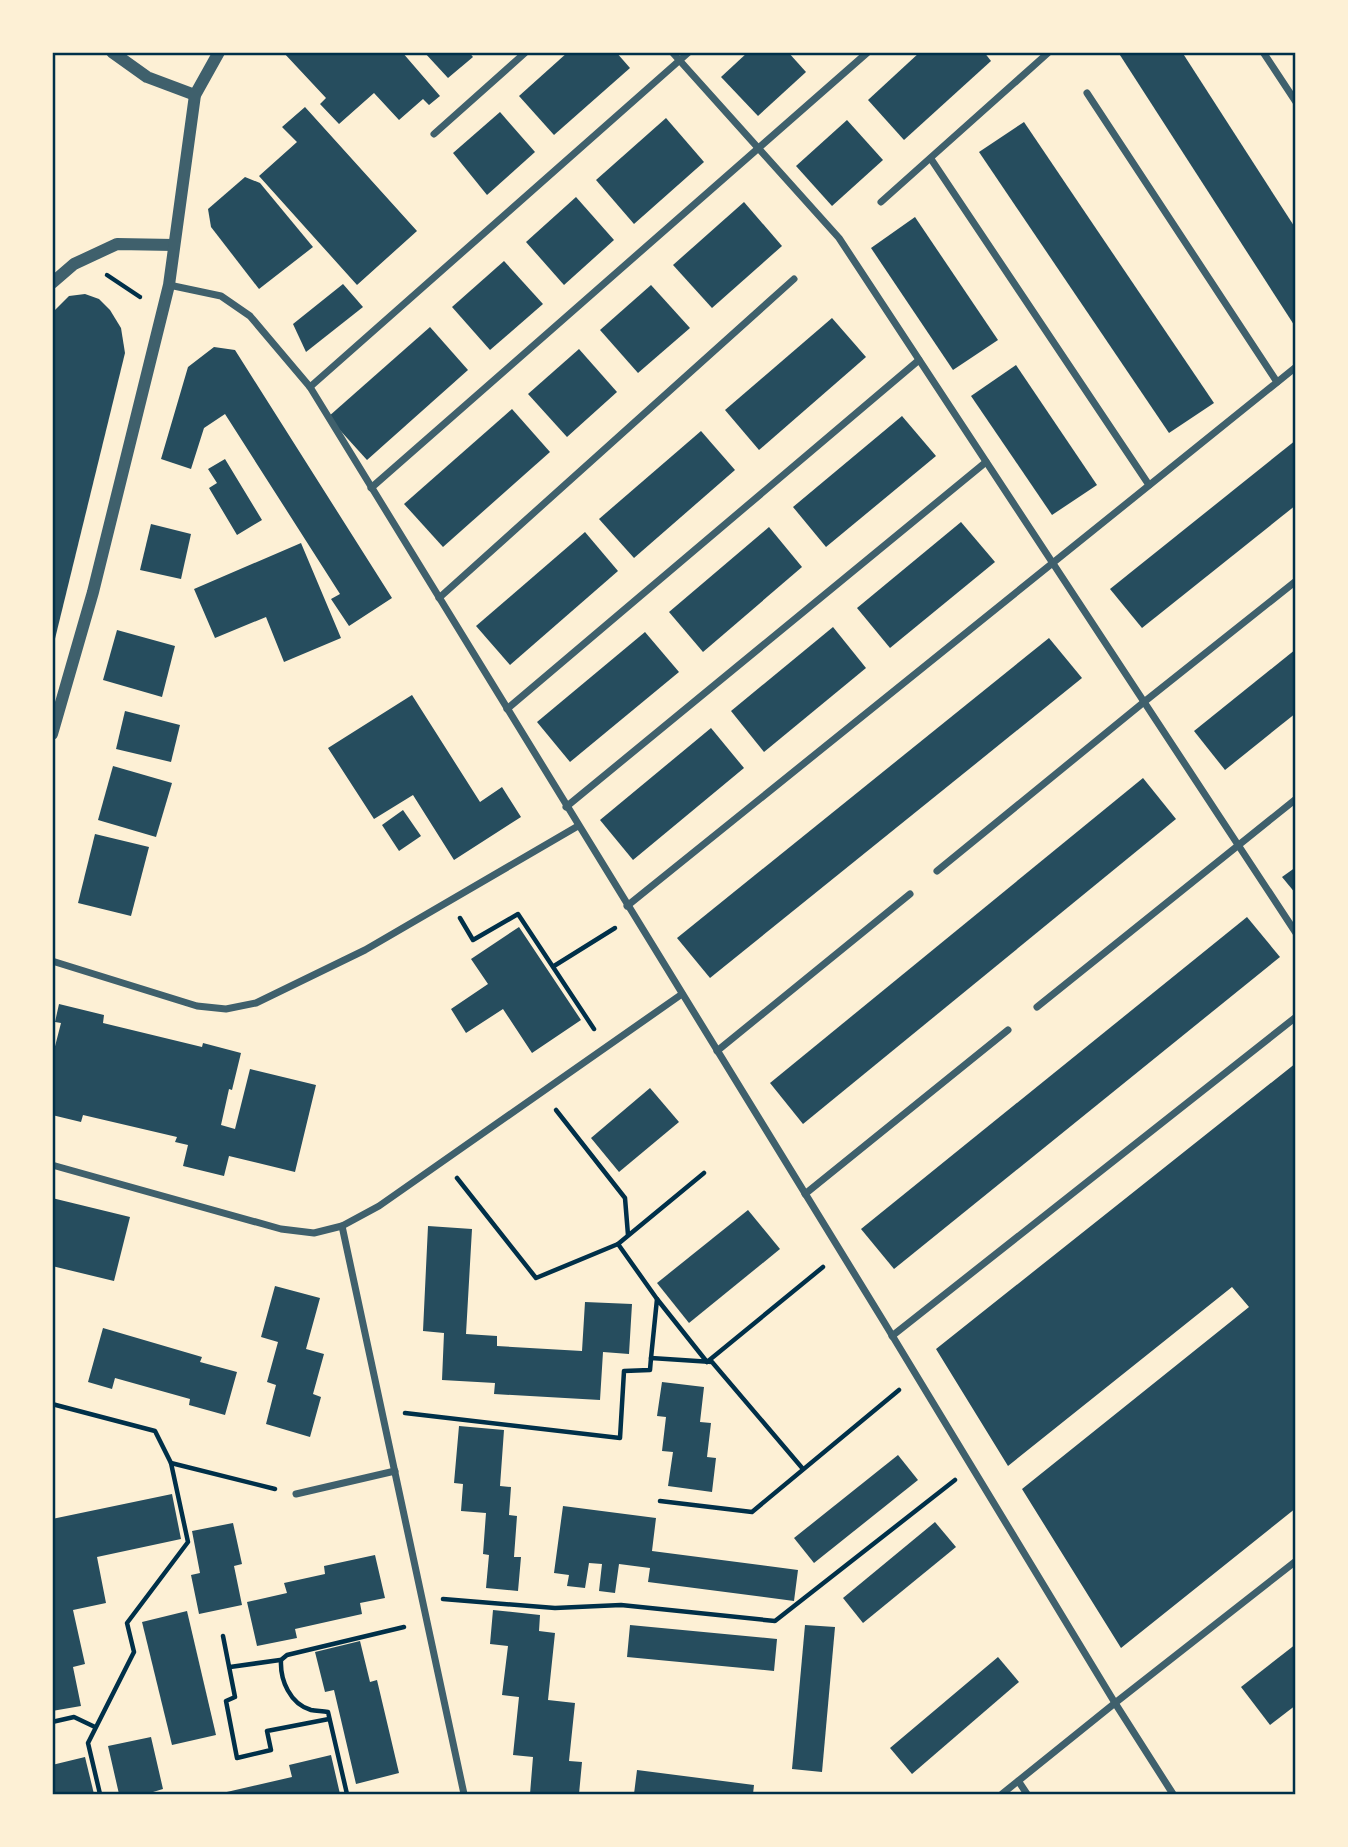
<svg xmlns="http://www.w3.org/2000/svg" width="1348" height="1847" viewBox="0 0 1348 1847" font-family="'PT Sans Narrow',sans-serif">
  <style>
    .building { fill: #264d5e }
    .lines { fill: none; stroke-linecap: round; stroke-linejoin: round }
    .path { stroke: #003049; stroke-width: 4.5 }
    .minor { stroke: #3f606c; stroke-width: 7 }
    .tertiary { stroke: #3f606c; stroke-width: 12 }
    .neatline { fill: none; stroke: #003049; stroke-width: 2.5 }
  </style>
  <rect width="100%" height="100%" fill="#fdf0d5"/>
  <g class="building">
    <polygon points="283,52 402,52 440,96 429,105 423,99 399,120 374,93 339,124 320,104 326,98"/>
    <polygon points="424,52 469,52 473,57 448,78"/>
    <polygon points="568,52 616,52 630,68 554,135 519,96"/>
    <polygon points="748,52 788,52 806,72 758,116 721,77"/>
    <polygon points="920,52 984,52 991,61 904,140 868,100"/>
    <polygon points="1118,52 1182,52 1296,229 1296,328"/>
    <polygon points="305,107 417,231 357,285 259,176 297,142 282,127"/>
    <polygon points="500,112 535,152 487,195 453,153"/>
    <polygon points="666,118 704,162 634,224 596,180"/>
    <polygon points="847,120 883,160 832,206 796,166"/>
    <polygon points="1024,122 1214,403 1169,433 979,152"/>
    <polygon points="245,177 260,183 313,247 259,289 211,227 208,209"/>
    <polygon points="576,197 614,240 564,285 526,242"/>
    <polygon points="744,202 782,246 712,308 673,265"/>
    <polygon points="915,217 998,340 953,370 871,248"/>
    <polygon points="504,261 543,304 490,350 452,307"/>
    <polygon points="343,284 363,307 306,352 293,324"/>
    <polygon points="651,285 690,328 638,373 600,330"/>
    <polygon points="85,294 99,299 110,310 121,328 125,353 53,647 52,313 69,296"/>
    <polygon points="832,318 866,357 759,450 725,410"/>
    <polygon points="430,327 468,370 367,460 328,417"/>
    <polygon points="214,347 235,350 392,598 349,626 331,599 340,594 225,414 204,428 191,469 161,459 188,367"/>
    <polygon points="579,349 617,392 567,437 528,394"/>
    <polygon points="1016,365 1097,485 1052,515 971,396"/>
    <polygon points="512,409 550,452 443,547 404,504"/>
    <polygon points="902,416 936,456 826,547 793,507"/>
    <polygon points="701,431 735,470 634,558 599,519"/>
    <polygon points="1296,440 1296,505 1142,628 1110,589"/>
    <polygon points="225,459 262,520 237,535 209,488 217,483 208,469"/>
    <polygon points="961,522 995,562 890,648 857,608"/>
    <polygon points="151,524 191,534 181,579 140,570"/>
    <polygon points="769,527 802,567 703,652 669,612"/>
    <polygon points="585,532 618,571 510,665 476,626"/>
    <polygon points="301,543 341,638 284,662 266,617 215,638 194,589"/>
    <polygon points="833,627 866,668 764,752 731,711"/>
    <polygon points="117,630 175,646 162,697 103,680"/>
    <polygon points="645,632 679,672 570,762 537,722"/>
    <polygon points="1049,638 1082,678 710,978 677,938"/>
    <polygon points="1296,649 1296,713 1225,770 1194,731"/>
    <polygon points="412,695 480,802 502,787 521,817 454,860 413,795 374,819 328,748"/>
    <polygon points="125,711 180,725 171,762 116,749"/>
    <polygon points="711,728 744,768 633,860 600,820"/>
    <polygon points="113,766 172,783 156,837 98,820"/>
    <polygon points="1143,778 1176,819 803,1124 770,1083"/>
    <polygon points="403,810 421,836 399,851 382,825"/>
    <polygon points="95,834 149,847 131,916 78,903"/>
    <polygon points="1296,867 1296,894 1282,877"/>
    <polygon points="1247,917 1280,957 894,1269 861,1229"/>
    <polygon points="519,927 581,1020 532,1053 503,1009 466,1033 451,1009 488,984 471,959"/>
    <polygon points="59,1004 104,1015 103,1023 202,1047 203,1043 241,1053 232,1090 229,1089 221,1125 235,1129 250,1069 316,1085 295,1172 229,1156 224,1176 183,1166 188,1145 175,1142 177,1137 83,1115 81,1122 52,1115 52,1058 61,1023 55,1022"/>
    <polygon points="1296,1063 1296,1508 1121,1648 1022,1489 1249,1307 1232,1287 1008,1466 936,1349"/>
    <polygon points="650,1088 679,1122 619,1172 591,1138"/>
    <polygon points="52,1198 130,1217 114,1281 52,1266"/>
    <polygon points="748,1210 780,1249 689,1323 657,1283"/>
    <polygon points="428,1226 472,1229 466,1334 497,1336 497,1346 582,1351 585,1302 632,1304 629,1354 603,1352 600,1400 494,1394 495,1383 442,1380 444,1333 423,1331"/>
    <polygon points="275,1286 320,1298 306,1349 324,1354 313,1394 321,1397 310,1437 266,1424 276,1385 267,1382 278,1342 261,1337"/>
    <polygon points="103,1328 202,1357 200,1362 237,1372 225,1415 189,1405 190,1399 115,1378 112,1389 88,1382"/>
    <polygon points="662,1382 704,1387 700,1422 711,1423 707,1457 716,1458 712,1492 668,1486 673,1452 662,1451 666,1417 657,1416"/>
    <polygon points="459,1426 504,1430 500,1486 511,1487 509,1515 517,1516 514,1557 521,1557 518,1591 486,1588 489,1555 483,1554 486,1513 461,1511 463,1484 454,1483"/>
    <polygon points="898,1455 918,1480 814,1563 794,1538"/>
    <polygon points="172,1494 181,1539 97,1557 106,1603 73,1610 85,1664 73,1667 81,1706 52,1711 52,1614 54,1614 52,1607 52,1519"/>
    <polygon points="563,1506 656,1518 652,1551 798,1570 794,1601 648,1582 650,1568 619,1564 615,1593 599,1591 602,1564 589,1563 585,1588 567,1586 569,1575 554,1573"/>
    <polygon points="935,1522 956,1547 863,1623 843,1598"/>
    <polygon points="233,1523 242,1564 234,1566 242,1605 199,1614 191,1575 200,1573 192,1531"/>
    <polygon points="375,1555 385,1598 360,1603 362,1614 295,1629 297,1638 257,1646 247,1602 287,1593 284,1583 325,1574 324,1566"/>
    <polygon points="493,1610 540,1615 539,1631 555,1633 548,1700 575,1703 569,1761 582,1762 579,1794 530,1794 533,1757 513,1755 519,1697 502,1695 508,1646 490,1644"/>
    <polygon points="187,1611 216,1735 172,1745 142,1622"/>
    <polygon points="630,1625 777,1639 774,1671 627,1657"/>
    <polygon points="805,1625 835,1627 822,1772 792,1769"/>
    <polygon points="360,1641 370,1682 377,1680 399,1773 356,1784 334,1690 325,1692 315,1652"/>
    <polygon points="1296,1644 1296,1705 1270,1725 1241,1687"/>
    <polygon points="998,1657 1019,1682 912,1774 890,1748"/>
    <polygon points="151,1737 163,1789 153,1792 153,1794 119,1794 108,1746"/>
    <polygon points="331,1755 340,1794 218,1794 292,1777 289,1765"/>
    <polygon points="85,1757 94,1794 52,1794 52,1765"/>
    <polygon points="637,1770 754,1785 753,1794 634,1794"/>
  </g>
  <g class="lines">
    <g class="path">
      <polyline points="107,275 140,297"/>
      <polyline points="460,918 473,940 518,914 594,1029"/>
      <polyline points="554,966 615,928"/>
      <polyline points="556,1110 625,1198 628,1235"/>
      <polyline points="457,1178 536,1278 618,1244"/>
      <polyline points="657,1299 618,1244 704,1173"/>
      <polyline points="651,1358 657,1299 707,1362 823,1267"/>
      <polyline points="52,1404 155,1431 171,1463 275,1489"/>
      <polyline points="405,1413 620,1438 624,1371 650,1370 651,1358 712,1362 803,1469"/>
      <polyline points="660,1501 752,1512 899,1390"/>
      <polyline points="443,1599 555,1608 621,1605 775,1621 955,1480"/>
      <polyline points="223,1636 235,1697 226,1701 237,1758 271,1750 267,1731 329,1719"/>
      <polyline points="230,1667 280,1660"/>
      <polyline points="52,1722 74,1717 95,1727"/>
      <polyline points="100,1794 88,1743 134,1652 127,1623 188,1542 171,1463"/>
      <path d="M347,1794L328,1712C322,1711 316,1711 311,1710C290,1704 280,1680 281,1660L287,1655L404,1627"/>
    </g>
    <g class="minor">
      <polyline points="672,52 839,238 1296,933"/>
      <polyline points="1263,52 1296,102"/>
      <polyline points="1087,93 1277,382"/>
      <polyline points="434,134 526,52"/>
      <polyline points="931,159 1149,485"/>
      <polyline points="881,202 1049,52"/>
      <polyline points="169,285 221,296 250,316 310,387 884,1322 1115,1703 1173,1794"/>
      <polyline points="310,387 689,52"/>
      <polyline points="371,488 868,52"/>
      <polyline points="439,598 794,279"/>
      <polyline points="507,709 919,360"/>
      <polyline points="566,807 986,462"/>
      <polyline points="937,871 1144,702 1296,581"/>
      <polyline points="627,906 1296,367"/>
      <polyline points="52,961 197,1006 226,1009 256,1003 365,950 578,826"/>
      <polyline points="1037,1007 1296,799"/>
      <polyline points="717,1051 910,894"/>
      <polyline points="52,1165 281,1229 314,1233 342,1226 379,1206 682,994"/>
      <polyline points="805,1194 1008,1030"/>
      <polyline points="342,1226 464,1794"/>
      <polyline points="892,1336 1296,1017"/>
      <polyline points="296,1494 395,1471"/>
      <polyline points="1019,1782 1027,1794"/>
      <polyline points="1002,1794 1115,1703 1296,1561"/>
    </g>
    <g class="tertiary">
      <polyline points="112,52 147,77 195,95"/>
      <polyline points="52,283 74,264 117,244 174,245"/>
      <polyline points="52,734 93,592 169,285 195,95 219,52"/>
    </g>
  </g>
  <rect width="1348" height="1847" fill="none" stroke="#fdf0d5" stroke-width="108"/>
  <rect x="54" y="54" width="1240" height="1739" class="neatline"/>
</svg>
